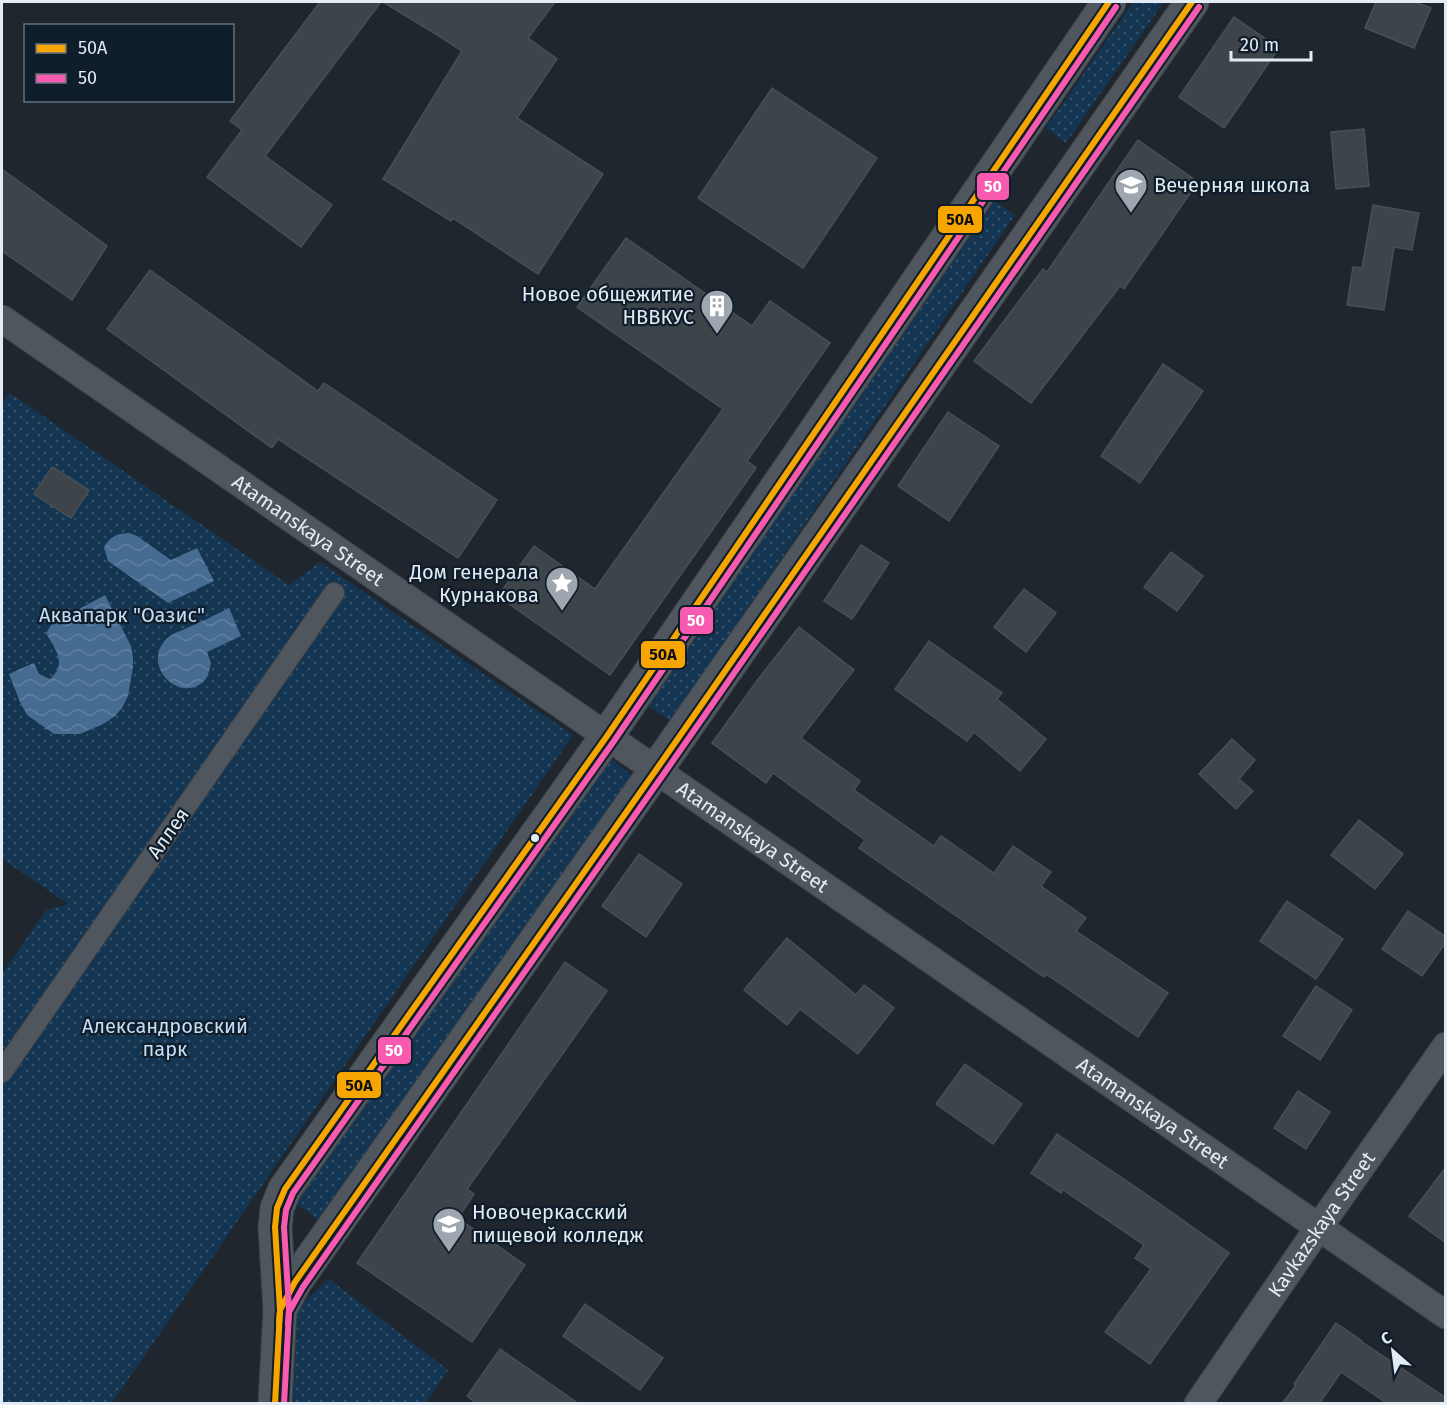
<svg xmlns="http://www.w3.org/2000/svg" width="1447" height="1405" viewBox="0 0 1447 1405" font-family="'Fira Sans',sans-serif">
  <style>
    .park { fill: url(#park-dots) }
    .water { fill: url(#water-waves) }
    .building { fill: #3d444a; stroke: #494f55; stroke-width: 1.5 }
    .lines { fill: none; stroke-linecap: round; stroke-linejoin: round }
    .pedestrian-casing { stroke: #3c4248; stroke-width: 22 }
    .minor-casing { stroke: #3c4248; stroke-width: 29 }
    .tertiary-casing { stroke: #3c4248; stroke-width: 35 }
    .pedestrian { stroke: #50565d; stroke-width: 20 }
    .minor { stroke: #50565d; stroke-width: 27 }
    .tertiary { stroke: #50565d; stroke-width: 33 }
    .bus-1-casing { stroke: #101d2a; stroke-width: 10 }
    .bus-2-casing { stroke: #101d2a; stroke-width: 10 }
    .bus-1 { stroke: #f7a600; stroke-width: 6 }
    .bus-2 { stroke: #f75aaf; stroke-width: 6 }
    .bus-dot { fill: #e3ecf5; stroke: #101d2a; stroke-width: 2 }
    .labels { text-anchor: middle; stroke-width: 4.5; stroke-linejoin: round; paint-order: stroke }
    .poi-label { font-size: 20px; fill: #e3ecf5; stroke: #101d2a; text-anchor: start }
    .street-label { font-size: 20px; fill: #e3ecf5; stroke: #101d2a }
    .park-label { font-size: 20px; fill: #c5def7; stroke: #101d2a }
    .line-badge { stroke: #101d2a; stroke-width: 2 }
    .badge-label { font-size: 16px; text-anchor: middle; font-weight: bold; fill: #fff }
    .pale-badge-label { font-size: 16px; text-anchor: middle; font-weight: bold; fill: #111 }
  </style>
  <defs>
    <pattern id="park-dots" width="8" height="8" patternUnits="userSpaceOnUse" patternTransform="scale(1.5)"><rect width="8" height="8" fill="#143551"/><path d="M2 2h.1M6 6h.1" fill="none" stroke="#36526b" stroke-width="1.8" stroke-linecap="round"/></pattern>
    <pattern id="water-waves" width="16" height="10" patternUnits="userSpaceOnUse" patternTransform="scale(1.5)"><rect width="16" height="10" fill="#466c91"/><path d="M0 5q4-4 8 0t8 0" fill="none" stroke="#6181a1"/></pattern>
  </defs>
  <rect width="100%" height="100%" fill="#1f262e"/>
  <g class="park">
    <polygon points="1133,2 1164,2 1066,143 1046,128"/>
    <polygon points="995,201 1015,215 671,721 646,705"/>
    <polygon points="10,393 289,585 320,562 573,735 112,1403 2,1404 2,974 46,910 68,904 2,859 2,404"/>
    <polygon points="610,758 633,776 318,1220 293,1201"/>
    <polygon points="329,1279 448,1370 426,1403 293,1404 298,1307"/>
  </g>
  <g class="water">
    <path d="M129,533L137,536L171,560L197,548L214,581L168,603L108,561L104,547C111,536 116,534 129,533Z"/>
    <path d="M105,595L131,646L133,657V667L128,696L122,708L115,716L105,723L80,734H54L27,715L20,702L9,674L34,663L39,674L50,679C68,664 55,649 46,633L52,624Z"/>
    <path d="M229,608L241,636L207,652L211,663C210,668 208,677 205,680C179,707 137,661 170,636C174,633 181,631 187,628C201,622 215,615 229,608Z"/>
  </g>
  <g class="building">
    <polygon points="320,2 381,2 265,156 332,205 301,247 207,177 242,130 230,121"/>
    <polygon points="383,2 555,2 528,38 557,59 517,118 603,174 538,274 453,218 451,221 383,179 462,51 439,36"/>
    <polygon points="1376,2 1415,2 1431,8 1414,48 1365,28"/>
    <polygon points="1234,17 1279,48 1224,128 1179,97"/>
    <polygon points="772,88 877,158 803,268 698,198"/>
    <polygon points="1364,129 1369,186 1336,189 1331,132"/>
    <polygon points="1138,140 1198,182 1124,289 1120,286 1031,403 974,361 1043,269 1047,272"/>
    <polygon points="2,169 107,246 72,300 2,251"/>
    <polygon points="1373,205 1419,213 1412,250 1394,247 1384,310 1347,305 1353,267 1362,268"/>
    <polygon points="626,238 752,326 770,301 830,343 747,461 756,468 610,675 498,596 534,546 595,589 723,409 577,307"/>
    <polygon points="150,270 318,391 324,383 497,500 458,558 278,439 272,448 107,329"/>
    <polygon points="1163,364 1203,391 1140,483 1101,456"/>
    <polygon points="948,412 999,446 949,521 898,486"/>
    <polygon points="52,467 89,490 71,518 34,494"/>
    <polygon points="861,545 889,563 852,619 824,601"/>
    <polygon points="1171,552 1203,576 1177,611 1144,587"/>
    <polygon points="1024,589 1056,613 1026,652 994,627"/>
    <polygon points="799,627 854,670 801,738 860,781 854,790 934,846 941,836 994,873 1013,846 1051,872 1041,886 1086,918 1076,931 1168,993 1138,1037 1046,974 1044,977 859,848 865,840 773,773 766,783 712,743 759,678"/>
    <polygon points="929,641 1002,693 997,699 1046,739 1020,771 974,732 967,741 895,689"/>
    <polygon points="1232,739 1255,760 1239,779 1253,791 1236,809 1199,774"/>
    <polygon points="1359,820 1403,854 1375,889 1331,855"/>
    <polygon points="639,854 682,884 646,937 602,906"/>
    <polygon points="1287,901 1343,939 1316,979 1260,941"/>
    <polygon points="1408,911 1446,937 1446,942 1422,976 1382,949"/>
    <polygon points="787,938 856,995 864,985 894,1008 858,1054 800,1009 787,1025 744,990"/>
    <polygon points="565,962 607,991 467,1189 474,1194 458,1218 525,1265 472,1342 357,1263"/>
    <polygon points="1316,986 1352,1010 1320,1060 1283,1036"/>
    <polygon points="965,1064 1022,1104 993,1144 936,1104"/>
    <polygon points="1298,1091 1330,1112 1306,1149 1274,1128"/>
    <polygon points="1057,1134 1143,1192 1229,1253 1150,1364 1105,1332 1151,1269 1135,1258 1144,1245 1063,1190 1061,1193 1031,1173"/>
    <polygon points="1446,1167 1446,1243 1409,1216"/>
    <polygon points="585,1304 663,1358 640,1390 563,1336"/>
    <polygon points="1336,1323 1362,1341 1362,1342 1446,1398 1446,1404 1388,1404 1341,1372 1319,1404 1282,1404 1296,1385 1294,1384"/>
    <polygon points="500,1349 579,1404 478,1404 467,1396"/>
  </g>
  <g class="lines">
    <g class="pedestrian-casing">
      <polyline id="pedestrian" points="2,1072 334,593"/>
    </g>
    <g class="minor-casing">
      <g id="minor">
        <path id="s1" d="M2,319L1446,1315"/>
        <path id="s2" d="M1198,1404L1319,1227L1446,1046"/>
      </g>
    </g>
    <g class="tertiary-casing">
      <g id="tertiary">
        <polyline points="280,1310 295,1282 656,770 1192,2"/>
        <polyline points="275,1404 280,1310 275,1227 277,1208 285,1189 607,736 1109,2"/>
      </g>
    </g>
    <use href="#pedestrian" class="pedestrian"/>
    <use href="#minor" class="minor"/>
    <use href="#tertiary" class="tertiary"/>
    <g class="bus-1-casing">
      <g id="bus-1">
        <polyline points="279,1323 280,1310 275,1227 277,1208 285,1189 607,736 1109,2"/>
        <polyline points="275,1404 280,1310 295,1282 656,770 1192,2"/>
      </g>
    </g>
    <g class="bus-2-casing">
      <g id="bus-2">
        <polyline points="288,1324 289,1309 284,1227 286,1210 293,1193 614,741 1116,7"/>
        <polyline points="284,1404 289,1312 303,1287 663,775 1199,7"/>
      </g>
    </g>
    <use href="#bus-1" class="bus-1"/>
    <use href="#bus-2" class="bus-2"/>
  </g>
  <defs>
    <g id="school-pin" transform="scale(1.725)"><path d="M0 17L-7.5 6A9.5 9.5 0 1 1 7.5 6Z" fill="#9ea7af" stroke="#101d2a"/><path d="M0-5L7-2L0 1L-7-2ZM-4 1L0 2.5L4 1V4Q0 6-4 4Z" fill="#fff"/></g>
    <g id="building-pin" transform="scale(1.725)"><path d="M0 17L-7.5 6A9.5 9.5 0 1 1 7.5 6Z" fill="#9ea7af" stroke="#101d2a"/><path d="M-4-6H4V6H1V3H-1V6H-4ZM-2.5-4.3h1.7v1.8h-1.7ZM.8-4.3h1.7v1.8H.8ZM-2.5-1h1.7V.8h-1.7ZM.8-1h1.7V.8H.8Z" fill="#fff"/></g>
    <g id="sight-pin" transform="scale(1.725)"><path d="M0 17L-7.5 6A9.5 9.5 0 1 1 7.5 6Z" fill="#9ea7af" stroke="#101d2a"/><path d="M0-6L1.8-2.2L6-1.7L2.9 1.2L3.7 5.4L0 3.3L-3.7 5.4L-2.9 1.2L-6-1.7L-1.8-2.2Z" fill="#fff"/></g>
    <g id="university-pin" transform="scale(1.725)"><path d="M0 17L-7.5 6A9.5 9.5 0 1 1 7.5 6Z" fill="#9ea7af" stroke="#101d2a"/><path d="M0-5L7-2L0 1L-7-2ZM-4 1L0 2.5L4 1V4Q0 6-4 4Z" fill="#fff"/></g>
  </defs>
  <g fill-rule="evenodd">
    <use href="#school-pin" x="1131" y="185"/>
    <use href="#building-pin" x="717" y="306"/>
    <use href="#sight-pin" x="562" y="583"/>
    <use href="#university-pin" x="449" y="1224"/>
  </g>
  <circle class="bus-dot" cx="535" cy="838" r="5"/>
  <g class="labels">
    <g class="poi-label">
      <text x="1154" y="192">Вечерняя школа</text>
      <text x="694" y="301" text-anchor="end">Новое общежитие<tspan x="694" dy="23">НВВКУС</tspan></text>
      <text x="539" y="579" text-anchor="end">Дом генерала<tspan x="539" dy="23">Курнакова</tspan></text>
      <text x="472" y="1219">Новочеркасский<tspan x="472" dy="23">пищевой колледж</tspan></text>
    </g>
    <g class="street-label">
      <text dy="7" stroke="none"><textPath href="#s1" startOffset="372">Atamanskaya Street</textPath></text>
      <text transform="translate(168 833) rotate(-55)" y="7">Аллея</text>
      <text dy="7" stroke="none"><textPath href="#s1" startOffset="912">Atamanskaya Street</textPath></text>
      <text dy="7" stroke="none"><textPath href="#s1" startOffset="1398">Atamanskaya Street</textPath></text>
      <text dy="7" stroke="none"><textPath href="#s2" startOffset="218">Kavkazskaya Street</textPath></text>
    </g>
    <g class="park-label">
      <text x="122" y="622">Аквапарк "Оазис"</text>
      <text x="165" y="1033">Александровский<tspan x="165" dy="23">парк</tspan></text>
    </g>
  </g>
  <g class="line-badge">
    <rect x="976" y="172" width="34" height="29" rx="6" fill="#f75aaf"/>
    <rect x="937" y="205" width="46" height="29" rx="6" fill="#f7a600"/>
    <rect x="679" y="606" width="35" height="29" rx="6" fill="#f75aaf"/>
    <rect x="640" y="640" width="46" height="29" rx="6" fill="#f7a600"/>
    <rect x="377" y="1036" width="35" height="29" rx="6" fill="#f75aaf"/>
    <rect x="336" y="1071" width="46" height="28" rx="6" fill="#f7a600"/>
  </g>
  <g class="badge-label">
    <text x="993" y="192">50</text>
    <text x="696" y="626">50</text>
    <text x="394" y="1056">50</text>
  </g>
  <g class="pale-badge-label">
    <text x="960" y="225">50А</text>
    <text x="663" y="660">50А</text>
    <text x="359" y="1091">50А</text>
  </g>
  <rect width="1447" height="1405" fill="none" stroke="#e3ecf5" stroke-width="6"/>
  <rect x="24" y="24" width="210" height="78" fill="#101d2a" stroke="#64707b" stroke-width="1.5"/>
  <rect x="36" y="44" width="30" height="9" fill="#f7a600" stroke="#64707b" stroke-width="1.5"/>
  <text x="78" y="54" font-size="18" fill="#e3ecf5">50А</text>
  <rect x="36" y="74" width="30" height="9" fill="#f75aaf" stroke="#64707b" stroke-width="1.5"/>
  <text x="78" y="84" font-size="18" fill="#e3ecf5">50</text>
  <g transform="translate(1393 1351) rotate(332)" stroke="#101d2a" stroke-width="4.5" paint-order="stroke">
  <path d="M0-4.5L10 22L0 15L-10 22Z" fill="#e3ecf5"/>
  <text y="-9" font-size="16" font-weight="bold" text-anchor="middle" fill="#e3ecf5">С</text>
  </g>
  <path d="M1231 51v9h80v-9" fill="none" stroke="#e3ecf5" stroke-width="3"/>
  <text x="1240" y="51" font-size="18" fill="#e3ecf5" stroke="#101d2a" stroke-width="4.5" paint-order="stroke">20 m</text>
</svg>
